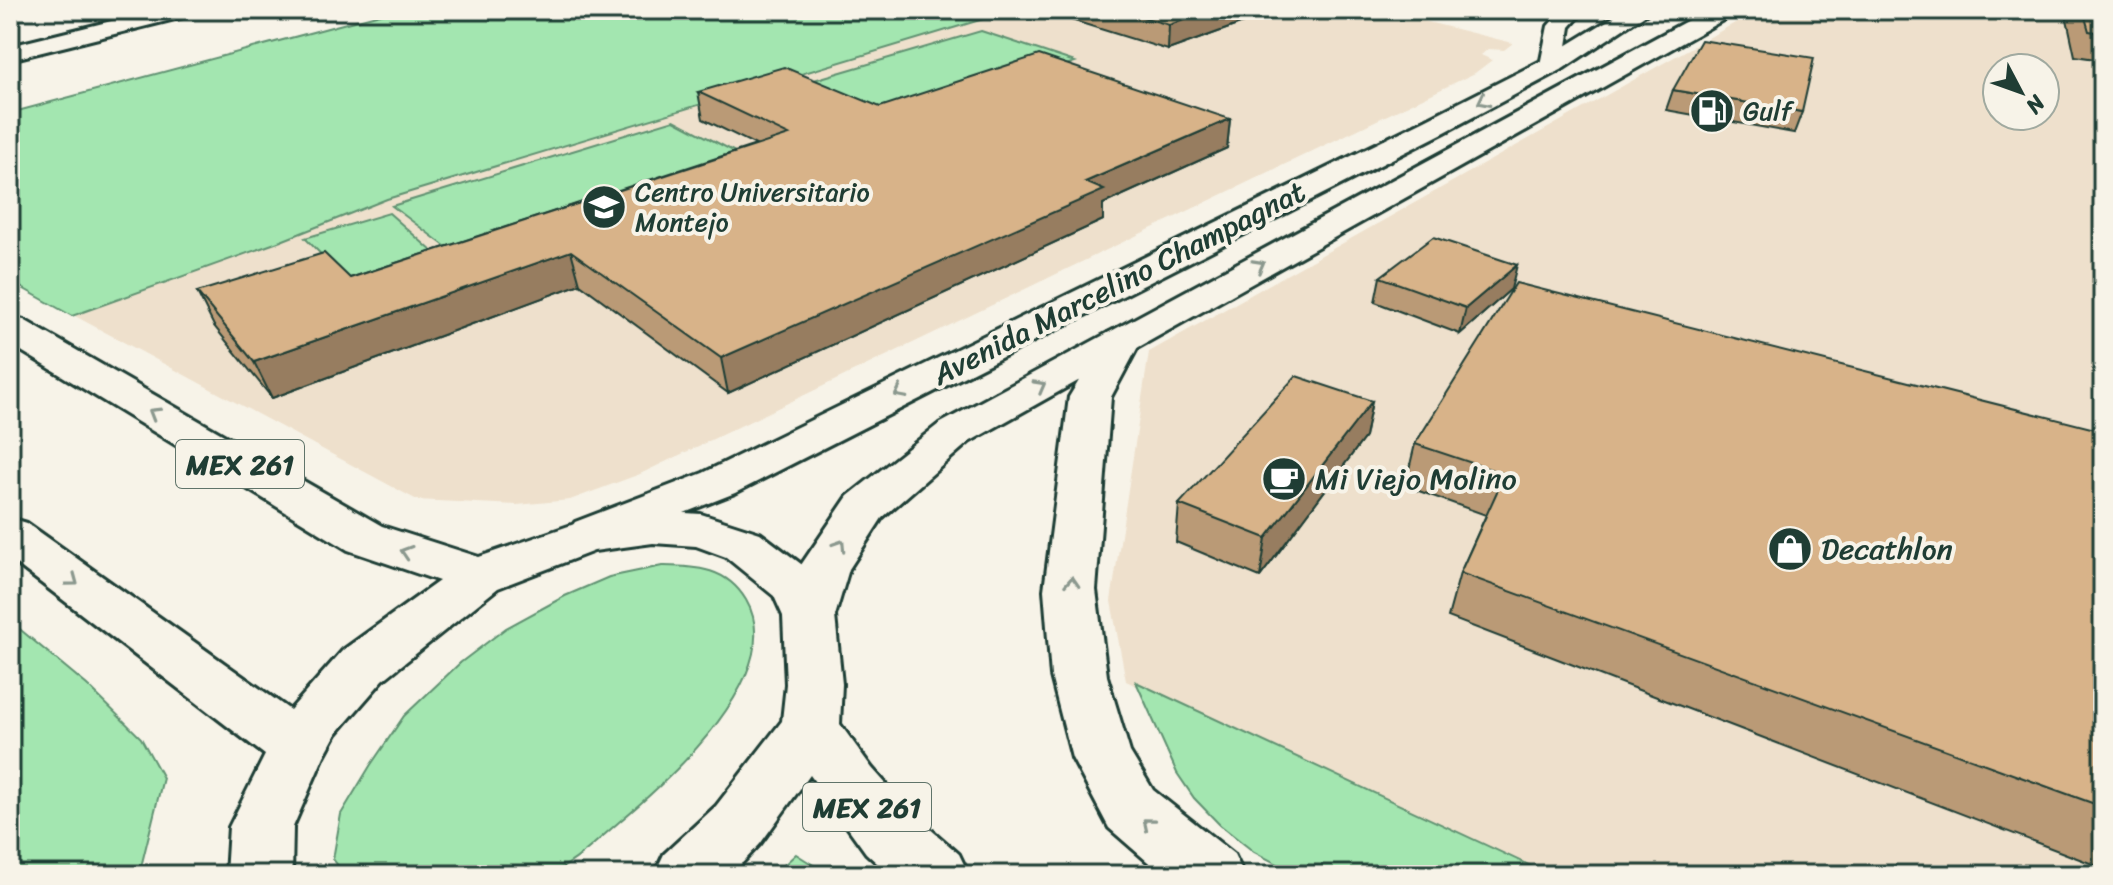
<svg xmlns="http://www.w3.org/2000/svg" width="2113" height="885" viewBox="0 0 2113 885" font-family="Sriracha,sans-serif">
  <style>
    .built { fill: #eee0cc; fill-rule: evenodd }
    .green { fill: #a3e6b0; stroke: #619272; stroke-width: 2 }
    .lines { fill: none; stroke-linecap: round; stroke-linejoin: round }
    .minor-casing { stroke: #1f3d34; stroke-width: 6 }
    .secondary-casing { stroke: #1f3d34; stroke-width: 6 }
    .primary-casing { stroke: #1f3d34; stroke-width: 6 }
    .minor { fill: #f7f3e8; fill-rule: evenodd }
    .secondary { fill: #f7f3e8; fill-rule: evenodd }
    .primary { fill: #f7f3e8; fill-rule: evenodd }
    .wall { fill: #ba9a76; stroke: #1f3d34; stroke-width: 2 }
    .shaded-wall { fill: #977d60; stroke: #1f3d34; stroke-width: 2 }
    .building { fill: #d8b389; stroke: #1f3d34; stroke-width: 2 }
    .oneway { stroke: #8b988e }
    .labels { text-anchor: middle; stroke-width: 8; stroke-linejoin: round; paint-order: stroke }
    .far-poi-label { font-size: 26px; fill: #1f3d34; stroke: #f7f3e8; text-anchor: start }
    .shield { fill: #f7f3e8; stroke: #60746a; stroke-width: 2 }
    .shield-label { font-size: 28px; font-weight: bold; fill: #1f3d34 }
    .street-label { font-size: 30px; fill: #1f3d34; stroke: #f7f3e8 }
    .poi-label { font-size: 30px; fill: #1f3d34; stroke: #f7f3e8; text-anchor: start }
  </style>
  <rect width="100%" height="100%" fill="#f7f3e8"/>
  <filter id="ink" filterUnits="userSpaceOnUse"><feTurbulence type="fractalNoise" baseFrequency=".0125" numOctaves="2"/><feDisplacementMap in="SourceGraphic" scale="16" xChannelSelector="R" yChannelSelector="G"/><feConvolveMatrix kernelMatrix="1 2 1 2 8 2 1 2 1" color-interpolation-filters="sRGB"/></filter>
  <g filter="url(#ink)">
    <g class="built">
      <polygon points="395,10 1379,10 1513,43 1504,50 1488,49 1481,55 1492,60 1475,73 640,474 570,500 517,505 417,500 10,281 10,113"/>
      <path d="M1758,10H2103V875H1533L1126,681L1111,601L1149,352ZM1997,68H2045V116H1997Z"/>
    </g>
    <g class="green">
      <polygon points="395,10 1013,10 387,199 281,241 72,316 10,281 10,113"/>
      <polygon points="981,31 1075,62 887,124 797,85"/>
      <polygon points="674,120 758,164 466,262 392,206"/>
      <polygon points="389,213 459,275 371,305 305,238"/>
      <path d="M662,566C697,567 726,567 746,600C789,673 669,780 619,822C600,838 570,869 545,875C530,879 507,875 491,875C442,875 393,875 345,875L333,859L341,814L370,766L404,716L460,663L506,628L565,596L609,577Z"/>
      <polygon points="10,621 87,685 141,738 163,778 139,875 10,875"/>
      <polygon points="1136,682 1550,875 1299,875 1254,852 1220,825 1194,798 1177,773"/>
      <polygon points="796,854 829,875 773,875"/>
    </g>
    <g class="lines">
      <g class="minor-casing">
        <g id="minor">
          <polygon points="156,10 194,10 191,15 10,60 10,46"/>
          <polygon points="1562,10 1585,10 1570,27 1564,65 1561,70 1543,70 1540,65 1548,26"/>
        </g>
      </g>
      <g class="secondary-casing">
        <g id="secondary">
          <polygon points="1625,10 1652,10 1561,70 1445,132 735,493 592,549 575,544 568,533 575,522 703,473 1425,120 1543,60"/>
          <polygon points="1707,10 1735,10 1732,15 969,442 882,518 849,569 835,616 828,629 809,635 790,629 783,616 799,568 848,496 939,424"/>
        </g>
      </g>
      <g class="primary-casing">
        <g id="primary">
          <polygon points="10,317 24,320 382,526 479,557 586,520 653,511 701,514 760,533 813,573 835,616 842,684 840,724 872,768 912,813 959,854 969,875 890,875 866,853 810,775 760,844 731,875 654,875 664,854 716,806 782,721 786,684 783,616 774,596 726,557 696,546 653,543 594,551 498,588 383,680 336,734 324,756 293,827 292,875 226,875 229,827 265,755 10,559 10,518 27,523 290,710 343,650 439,581 348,550 10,344"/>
          <polygon points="1122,329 1136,333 1141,341 1111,397 1096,590 1107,676 1130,752 1153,790 1234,854 1244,875 1163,875 1109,828 1072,758 1051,676 1044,590 1069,397 1108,333"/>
        </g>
      </g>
      <use href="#minor" class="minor"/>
      <use href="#secondary" class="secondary"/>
      <use href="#primary" class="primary"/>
    </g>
    <g class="wall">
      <polygon points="1039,10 1279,10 1168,50"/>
      <polygon points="2065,10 2103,10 2103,60 2075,56"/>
      <polygon points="1673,90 1802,112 1794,133 1666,110"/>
      <polygon points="698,92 880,107 1230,119 1227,148 1103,204 1103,220 728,393 580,284 272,398 214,326 197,292 350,278 756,145 703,119"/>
      <polygon points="1380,277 1511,289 1460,334 1375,302"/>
      <polygon points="1372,401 1365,437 1260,577 1176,542 1179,504"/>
      <polygon points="2103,431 2103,868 1448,617 1460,573 1486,515 1405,486 1415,444"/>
    </g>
    <g class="shaded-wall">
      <polygon points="1213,10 1279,10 1168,50 1169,25"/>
      <polygon points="1230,119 1227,148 1103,204 1103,220 728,393 721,358 1085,182"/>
      <polygon points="571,251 580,284 272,398 254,362"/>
      <polygon points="1517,265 1511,289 1460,334 1466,308"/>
      <polygon points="1372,401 1365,437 1260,577 1266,538"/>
    </g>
    <g class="building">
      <polygon points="1119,10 1213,10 1169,25"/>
      <polygon points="2083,10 2103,10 2103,33 2089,31"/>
      <polygon points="1701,40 1814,58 1802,112 1673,90"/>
      <polygon points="1039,55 1230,119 1085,182 1104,190 721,358 571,251 254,362 197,292 324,253 350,278 789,135 698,92 784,67 880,107"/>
      <polygon points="1433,237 1517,265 1466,308 1380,277"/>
      <polygon points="1516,283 2103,431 2103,807 1460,573 1505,474 1415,444"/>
      <polygon points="1296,376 1372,401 1266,538 1179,504"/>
    </g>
    <defs><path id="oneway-chevron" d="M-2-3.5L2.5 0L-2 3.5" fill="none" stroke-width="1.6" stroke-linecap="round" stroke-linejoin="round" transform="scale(2)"/></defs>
    <g class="oneway">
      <use href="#oneway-chevron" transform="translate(1483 101) rotate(153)"/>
      <use href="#oneway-chevron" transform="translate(1259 265) rotate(-29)"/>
      <use href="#oneway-chevron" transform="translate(1040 386) rotate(-29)"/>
      <use href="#oneway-chevron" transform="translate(900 393) rotate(153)"/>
      <use href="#oneway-chevron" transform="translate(154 413) rotate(-149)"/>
      <use href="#oneway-chevron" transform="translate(840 545) rotate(-57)"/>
      <use href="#oneway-chevron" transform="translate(406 552) rotate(-162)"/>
      <use href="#oneway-chevron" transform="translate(73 581) rotate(37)"/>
      <use href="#oneway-chevron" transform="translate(1072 582) rotate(-87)"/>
      <use href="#oneway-chevron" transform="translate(1148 823) rotate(-140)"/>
    </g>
  </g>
  <defs>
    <g id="fuel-disc" transform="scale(2.3)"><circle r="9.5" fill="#1f3d34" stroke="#f7f3e8"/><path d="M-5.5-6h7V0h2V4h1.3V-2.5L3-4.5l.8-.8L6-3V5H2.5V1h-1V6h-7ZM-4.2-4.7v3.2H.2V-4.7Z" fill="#fff"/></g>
    <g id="school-disc" transform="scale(2.3)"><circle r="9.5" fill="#1f3d34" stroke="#f7f3e8"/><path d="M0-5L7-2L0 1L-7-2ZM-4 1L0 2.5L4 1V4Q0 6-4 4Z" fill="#fff"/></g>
    <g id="cafe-disc" transform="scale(2.3)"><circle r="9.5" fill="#1f3d34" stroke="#f7f3e8"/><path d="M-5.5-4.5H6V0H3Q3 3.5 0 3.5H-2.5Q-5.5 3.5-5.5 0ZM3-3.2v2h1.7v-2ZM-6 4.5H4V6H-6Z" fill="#fff"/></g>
    <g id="shop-disc" transform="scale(2.3)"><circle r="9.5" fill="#1f3d34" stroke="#f7f3e8"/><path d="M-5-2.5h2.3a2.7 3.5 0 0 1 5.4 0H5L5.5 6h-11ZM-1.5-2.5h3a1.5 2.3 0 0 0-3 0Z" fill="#fff"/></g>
  </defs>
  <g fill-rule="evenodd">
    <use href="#fuel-disc" x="1712" y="111"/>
    <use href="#school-disc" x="604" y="207"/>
    <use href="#cafe-disc" x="1284" y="479"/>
    <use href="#shop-disc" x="1790" y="549"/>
  </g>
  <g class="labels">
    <g class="far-poi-label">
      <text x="1743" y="120">Gulf</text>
      <text x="635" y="201">Centro Universitario<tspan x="635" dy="30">Montejo</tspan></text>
    </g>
    <g class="shield">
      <rect x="176" y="440" width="128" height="48" rx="6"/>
      <rect x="803" y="783" width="128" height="48" rx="6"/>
    </g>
    <g class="shield-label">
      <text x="240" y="474">MEX 261</text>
      <text x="867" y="817">MEX 261</text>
    </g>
    <g class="street-label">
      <text transform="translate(1119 283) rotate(-27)" y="10">Avenida Marcelino Champagnat</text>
    </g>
    <g class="poi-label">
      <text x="1315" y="489">Mi Viejo Molino</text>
      <text x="1821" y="559">Decathlon</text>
    </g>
  </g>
  <rect width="2113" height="885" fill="none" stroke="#f7f3e8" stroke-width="40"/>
  <rect x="20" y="20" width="2073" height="845" fill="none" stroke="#1f3d34" stroke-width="3" filter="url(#ink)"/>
  <g transform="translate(2021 92) rotate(131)"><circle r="38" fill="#f7f3e8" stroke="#a1aaa0" stroke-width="2"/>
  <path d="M0-6L14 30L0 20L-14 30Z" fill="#1f3d34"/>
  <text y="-12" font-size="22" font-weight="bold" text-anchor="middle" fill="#1f3d34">N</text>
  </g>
</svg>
